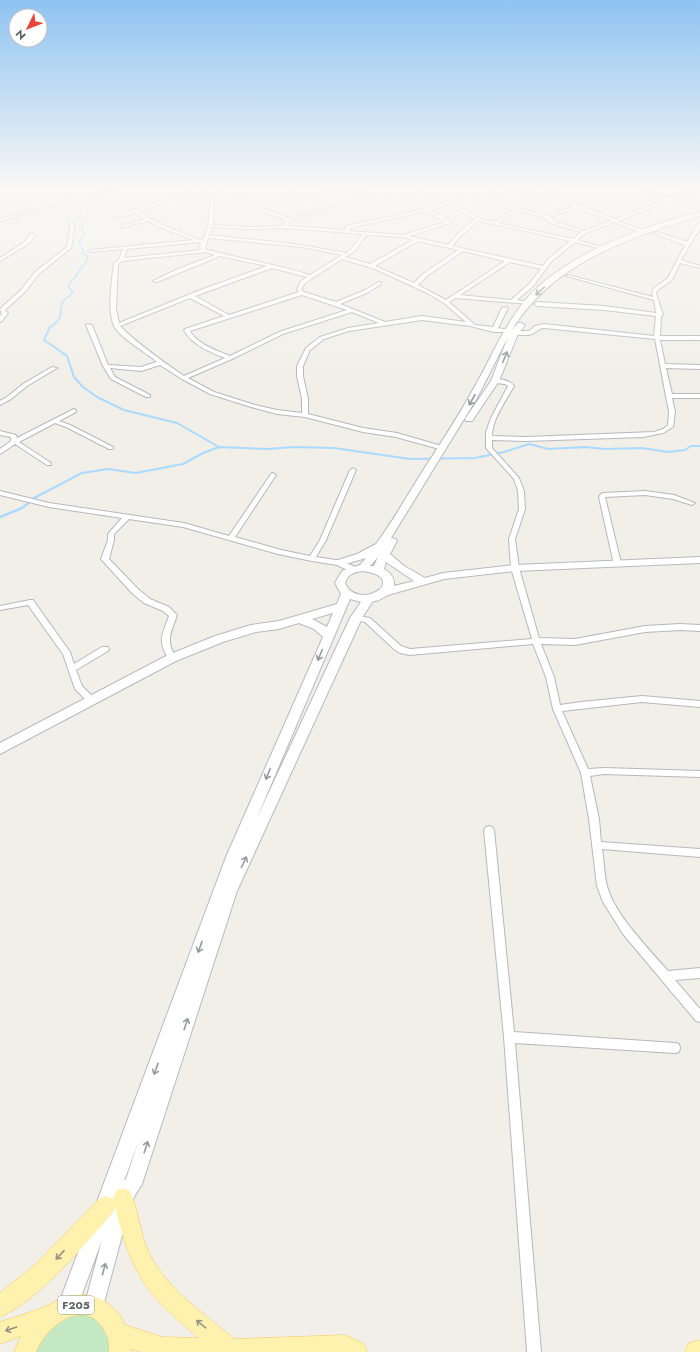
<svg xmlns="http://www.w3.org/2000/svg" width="700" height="1352" viewBox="0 0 700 1352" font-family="Jost,sans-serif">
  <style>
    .green { fill: #c5e8c5 }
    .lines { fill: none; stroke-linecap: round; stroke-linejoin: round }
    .stream-far2 { stroke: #aadaff; stroke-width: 1.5 }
    .stream-far1 { stroke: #aadaff; stroke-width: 2 }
    .stream { stroke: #aadaff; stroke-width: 2.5 }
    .street-casing { stroke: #b5b8bc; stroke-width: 2 }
    .secondary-casing { stroke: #b6babf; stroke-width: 2 }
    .primary-casing { stroke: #f2c960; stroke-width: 1 }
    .street { fill: #fff; fill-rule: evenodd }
    .secondary { fill: #fff; fill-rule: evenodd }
    .primary { fill: #fff2af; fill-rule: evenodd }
    .oneway { stroke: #979a9d }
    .oneway2 { stroke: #979581 }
    .labels { text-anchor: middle; stroke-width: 3; stroke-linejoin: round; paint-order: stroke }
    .shield { fill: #fff; stroke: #8f9295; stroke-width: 1 }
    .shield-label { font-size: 11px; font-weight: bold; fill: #5f6368 }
  </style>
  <rect width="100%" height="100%" fill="#f1efe8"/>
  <path class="green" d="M75,1313H87L107,1327L114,1352H36C46,1328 53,1325 75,1313Z"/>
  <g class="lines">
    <polyline class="stream-far2" points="55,324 60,317 62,302 73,293 68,286 87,261 87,256 82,253 83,248 79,243 84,235 81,222 78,219 81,209 73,201"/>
    <g class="stream-far1">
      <polyline points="56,323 50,327 44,340 67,356 74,377 83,387 97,397 124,410 177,423 219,447"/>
      <polyline points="34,498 82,473 108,469 136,473 183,464 203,453 219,447 267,449 294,447 334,448 410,459 475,458 504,452 529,444 548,449 585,447 605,449 642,448 668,452 685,450 691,446 700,446"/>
    </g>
    <polyline class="stream" points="0,517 22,508 36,497"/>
    <g class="street-casing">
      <g id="street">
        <polygon points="119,187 124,187 0,221 0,219"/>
        <path d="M206,187H210L211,188L235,187L212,191L214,206L213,225L250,227L283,226V224L286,220L261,211L253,203L238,197V195L255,201L265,209L289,218L395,193H401L428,208L444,203L416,187H420L426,190L444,187L443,188L429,191L450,203L511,187C521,187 531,193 540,193C547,193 554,187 562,187L561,188L544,194L580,205L615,219L666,199L636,188L635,187H640L670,198L700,187V189L618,221L646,231V233H642L614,222L586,233L577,240L605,248V250L575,242L551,262L533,286L517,300L529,302V304L456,298L449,302L475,325L493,327L502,308L507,307L508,308L498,328L509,330V332H494L470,326L422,320L349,331L324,339L310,350L303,366V376L308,399V414L363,428L397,433L445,447L446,448L443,450L396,437L363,432L305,417L277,414L251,407L210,394L182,379L160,365L141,371L110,368L115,377L150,395V397H146L111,379L103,366L86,325L87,324L92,325L108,365L141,367L157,362C147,353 119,337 114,326C107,309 112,281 114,263L119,259L123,249L90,252L88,251L90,250L194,240L159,227L148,221L121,228V226L145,219L134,213L116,219L114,218L132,210L190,191L207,189ZM514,189L556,200L573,206L547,216L521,208L527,204L528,203L526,202L494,222L481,219L454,204ZM208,191C212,208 209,225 203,240H200L163,225L138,212L192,193ZM395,195H399L424,209L351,225L345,227V230L288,226L287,224L291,220L296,218ZM447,204L475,219L459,232L448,245L409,236L451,223V221L431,210ZM577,208L610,220V221L584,231L556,222L550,217ZM518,210L545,218L552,224L581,232L573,239L498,223ZM427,211L445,222L403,235L349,231V229L354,227ZM478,221H480L570,241L547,260L543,266L452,246L463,234ZM212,227L250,229L286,228L362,234L351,249L346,253L302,245L209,235ZM366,235L402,237L413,240L370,264L345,257L355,251ZM208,238L302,247L342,255L310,275C276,264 240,259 205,249ZM418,241L458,250L423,274L414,283L375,266ZM201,242L200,248L201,250L124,258L127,249ZM463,251L505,261L446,300L418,285L427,276ZM206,252L215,255L178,269L153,281L157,282L220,256L267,266L203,289L119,323L116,309L118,264L122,261ZM342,259L375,269L427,293L444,303L466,322L422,316L385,322L340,304L367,293L381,284V282H379L363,291L336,302L304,292L301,289L305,283ZM510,262L541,269L529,284L511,300L460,295ZM272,268L307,277L301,281L297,289L299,292L229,315L195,296ZM302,295L347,310L279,332L230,356C216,350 197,344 190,331ZM190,298L224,316L185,329L184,330C192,345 210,352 225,358L184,376C162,361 139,345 120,326ZM352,312L379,323L348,328L320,337L306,348L297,366V376L302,399V413L277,410L255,405L214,392L188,378L232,359L283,334Z"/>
        <path d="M277,187C283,186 300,197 309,198C317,200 329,196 337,194L320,188L319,187H324L342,194L376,187H381L354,194L310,201L286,193Z"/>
        <polygon points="69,220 73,221 74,231 71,248 39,274 25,292 6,309 5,311 8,313 2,321 0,322 0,316 2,313 0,310 2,307 21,290 35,272 67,247 70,231"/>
        <path d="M698,223H700V228L681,260L700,266V268L680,263L672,280L658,290L656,293L663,315L661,316L660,336H700V340H660L665,364L700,365V369L666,368L672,394H700V398H672L675,412L673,427L663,433L643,437L526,441L492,440V448L519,478L524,491L525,509L515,539L519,568L539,638L575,639L645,626L680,624L700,625V631L680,630L645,632L575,645L541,644L554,677L560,705L581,702L642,696L700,701V707L642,702L562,711L588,769L604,768L700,771V777L604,774L590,776L599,819L601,842L700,849V857L602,849C604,861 604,874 607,886C614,914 649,949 668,971L700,968V978L675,980L700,1009V1022L696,1021L623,934L603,902L597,886L589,819L581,773L553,709L546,677L533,644L410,655L400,653L395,650L365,622L353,620L352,618L356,616L370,618L401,646L410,649L532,639L511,568L509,539L519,509L518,491L514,479L486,448V432L491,418L508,386L505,384L495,383L492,381C499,377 509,380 514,386C506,401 492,419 492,436L526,437L654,432L663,429L668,425L669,412L655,339L544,328C538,328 537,332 532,334C527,336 515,335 511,333L514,331H529L535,326L544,324L654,336L656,316L604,310L537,306L534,304L537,302L604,306L656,313L654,300L566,276L568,275L653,297L652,293L654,288L668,278L685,245L653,233L657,232L687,242Z"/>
        <polygon points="31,233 35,234 30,243 0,261 0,258 26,241"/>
        <polygon points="52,367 57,368 27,386 11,399 0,405 0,401 7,397 23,384"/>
        <polygon points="74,409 76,410 76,412 59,421 70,425 113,447 113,449 109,449 66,427 55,423 19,442 51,463 51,465 47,465 15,444 0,454 0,449 11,441 11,437 0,435 0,431 16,435 17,438"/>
        <path d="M353,468L356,470L326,540L316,557L342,561L355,567L356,569L355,571H349L337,565L312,561L278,554L183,527L129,519L114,534V540L109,559L138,589L150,599L169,607L177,615C171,633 165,640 176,658L172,661L169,660C157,640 162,636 169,616L163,611L144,603L132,593L101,559L108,540V534L122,518L49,507L0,495V491L49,503L184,523L229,536L271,474L273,473L276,475L235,537L281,550L310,556L320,540L350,470Z"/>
        <polygon points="645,491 674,495 695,503 692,505 673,499 645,495 605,497 621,563 620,565 614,565 599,497 601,494 603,493"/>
        <polygon points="30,600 33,600 70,652 74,664 102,647 108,647 109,649 108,651 76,670 82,686 94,698 95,700 94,702 88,702 75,689 63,654 28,605 0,610 0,606"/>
        <polygon points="489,826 492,827 494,830 514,1032 675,1043 679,1044 680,1048 679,1052 675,1053 515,1043 541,1352 527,1352 504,1037 484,830 486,827"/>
      </g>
    </g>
    <g class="secondary-casing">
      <path id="secondary" d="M700,212V216C629,238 552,263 512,330L518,323H521L525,325L518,334L499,381L472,421H466L465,419L491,381L508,337L477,398L391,538L396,539L397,541L390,554L404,566L425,578L443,573L515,565L700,557V563L515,571L444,579L388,595L379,600L372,602L362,618L237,891L142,1184L131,1202L101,1314L94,1317L87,1314L84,1307L102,1240L75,1313L68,1316L61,1313L58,1306L226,857L323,637L314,629L299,623L279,629L256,632L223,642L176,661L0,754V743L168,655L215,636L251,625L279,621L337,604L341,594L335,583L342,571L360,565L366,558L339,566L334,563L335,561L357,554L376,544C393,521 407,496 422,472C440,444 458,417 474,388C495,351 509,312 541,284C585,247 645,226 700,212ZM378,557L374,566H370ZM386,562L414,581L394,586C395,578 391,573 384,569ZM363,571C412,578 358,613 345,583C348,574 354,572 363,571ZM350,599L361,602L350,618L256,820ZM333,613L327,627L312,619ZM139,1140L126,1179L124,1181Z"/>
    </g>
    <g class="primary-casing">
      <g id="primary">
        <path d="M123,1188L130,1191C139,1212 140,1235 150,1255C168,1290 205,1314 234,1339L344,1335L364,1344L367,1352H141L131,1349V1352H109C110,1343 108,1336 103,1328C82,1297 46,1327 36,1352H14L21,1336L0,1344V1322C16,1317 32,1312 47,1306C54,1303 60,1298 67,1296C92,1290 115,1302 125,1325L162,1337L199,1338C176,1319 151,1298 137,1271C126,1251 121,1229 115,1207L113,1213C85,1244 38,1301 0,1317V1293L36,1264L99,1199L106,1196L113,1199L114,1201L113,1198L116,1191Z"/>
        <polygon points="696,1341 700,1341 700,1352 685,1352 688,1344"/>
      </g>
    </g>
    <use href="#street" class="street"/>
    <use href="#secondary" class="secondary"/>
    <use href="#primary" class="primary"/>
  </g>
  <defs><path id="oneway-shaft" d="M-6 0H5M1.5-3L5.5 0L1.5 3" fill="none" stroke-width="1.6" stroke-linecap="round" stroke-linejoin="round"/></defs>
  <g class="oneway">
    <use href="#oneway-shaft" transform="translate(540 291) rotate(138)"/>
    <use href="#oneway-shaft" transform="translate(505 357) rotate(-67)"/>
    <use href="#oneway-shaft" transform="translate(472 400) rotate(119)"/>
    <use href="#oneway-shaft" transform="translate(320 655) rotate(113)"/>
    <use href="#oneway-shaft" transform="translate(268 774) rotate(113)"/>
    <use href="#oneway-shaft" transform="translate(244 862) rotate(-65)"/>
    <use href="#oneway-shaft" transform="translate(200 947) rotate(110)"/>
    <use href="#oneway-shaft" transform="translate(186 1024) rotate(-72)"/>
    <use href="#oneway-shaft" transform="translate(156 1069) rotate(110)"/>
    <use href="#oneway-shaft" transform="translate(146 1147) rotate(-72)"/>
    <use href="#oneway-shaft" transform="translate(104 1269) rotate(-75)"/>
  </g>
  <g class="oneway2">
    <use href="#oneway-shaft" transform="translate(60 1255) rotate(133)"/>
    <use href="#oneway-shaft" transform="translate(201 1324) rotate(-140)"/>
    <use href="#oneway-shaft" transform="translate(11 1329) rotate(161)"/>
  </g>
  <linearGradient id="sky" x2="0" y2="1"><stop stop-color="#8fc3f1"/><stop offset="0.5" stop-color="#f9f8f5"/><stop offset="1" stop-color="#f9f8f5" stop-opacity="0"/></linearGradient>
  <rect width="700" height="376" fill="url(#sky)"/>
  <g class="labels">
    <rect class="shield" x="58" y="1296" width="36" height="18" rx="3"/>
    <g class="shield-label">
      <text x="76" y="1309">F205</text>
    </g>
  </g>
  <g transform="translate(28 28) rotate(227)"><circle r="19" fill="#ffffff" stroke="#bfc1c3"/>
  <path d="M0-3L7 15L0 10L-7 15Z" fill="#ea4335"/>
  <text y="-6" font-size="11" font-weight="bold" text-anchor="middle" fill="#5f6368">N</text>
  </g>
</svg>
